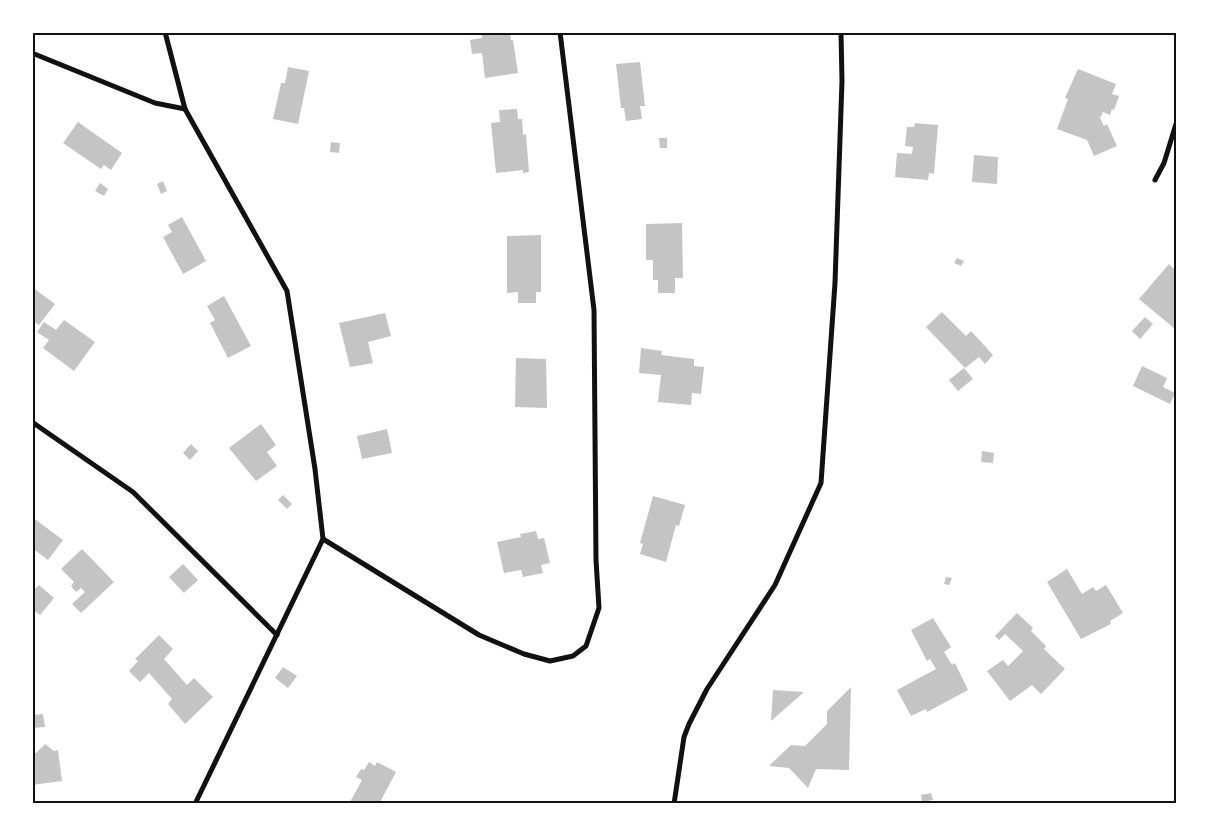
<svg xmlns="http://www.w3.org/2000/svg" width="1209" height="836" viewBox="0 0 1209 836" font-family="'Sofia Sans Condensed',sans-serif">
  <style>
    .building { fill: #c4c4c4 }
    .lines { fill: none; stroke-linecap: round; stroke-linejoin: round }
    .minor { stroke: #111; stroke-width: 5 }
    .neatline { fill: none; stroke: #111; stroke-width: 2 }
  </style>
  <rect width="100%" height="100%" fill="#fff"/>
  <g class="building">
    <polygon points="481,32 510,32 511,40 513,40 518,73 485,78 482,53 472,54 470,40 482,38"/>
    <polygon points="640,62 645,106 640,106 642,119 626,121 624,108 621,108 616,64"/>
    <polygon points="288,67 309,71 298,124 273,119 281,83 285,83"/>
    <polygon points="1078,69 1116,84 1112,94 1119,96 1114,110 1112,109 1110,115 1103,112 1100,118 1104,126 1107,124 1117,146 1094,156 1087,140 1057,129 1068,99 1065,98"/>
    <polygon points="517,109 518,119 522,119 523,135 526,134 529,172 523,173 523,170 496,173 491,123 500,122 499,110"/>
    <polygon points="78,122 122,153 111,170 104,165 101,169 63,143"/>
    <polygon points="915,123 938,125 934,174 929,173 928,180 895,177 897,153 912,154 913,147 905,146 907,127 914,127"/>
    <polygon points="659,138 667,138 667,148 660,148"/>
    <polygon points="331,142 340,143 339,153 330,152"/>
    <polygon points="974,155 998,157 997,184 972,182"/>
    <polygon points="163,181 167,191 161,194 157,184"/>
    <polygon points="100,183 108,189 104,196 95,191"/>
    <polygon points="182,217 206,261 183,274 163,237 172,232 168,225"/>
    <polygon points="682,223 683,278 675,278 675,293 658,293 658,280 653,280 653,260 646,260 646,224"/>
    <polygon points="541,235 541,292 536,292 536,303 518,303 518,292 507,293 507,236"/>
    <polygon points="957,258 964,261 961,266 954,263"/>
    <polygon points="1169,264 1176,271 1175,329 1139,299"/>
    <polygon points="32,287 55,304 39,325 32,320"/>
    <polygon points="224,296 251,346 228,358 210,323 215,320 207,306"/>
    <polygon points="942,312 966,336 971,331 993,355 985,364 979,357 965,368 926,327"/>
    <polygon points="385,313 391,336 368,342 373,363 350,367 339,323"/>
    <polygon points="1145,317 1153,324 1140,339 1132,331"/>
    <polygon points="64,320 95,342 74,371 43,348 49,340 37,332 44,322 56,330"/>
    <polygon points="641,348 662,351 661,355 694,359 694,366 704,367 701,394 692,393 691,405 658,402 661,375 639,373"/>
    <polygon points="516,358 546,359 547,408 515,407"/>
    <polygon points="1142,366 1167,378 1163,387 1175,393 1170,404 1133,386"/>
    <polygon points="964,368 973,379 958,391 949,380"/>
    <polygon points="261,424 276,445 267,452 277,466 256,481 229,448"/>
    <polygon points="387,429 392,453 362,459 357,436"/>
    <polygon points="191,444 198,451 190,460 183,453"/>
    <polygon points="982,451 994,453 993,463 981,462"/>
    <polygon points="283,495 292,504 287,509 278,500"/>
    <polygon points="653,496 685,505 679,526 676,525 666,562 640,554 643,544 640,543"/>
    <polygon points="32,517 63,540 48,560 32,548"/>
    <polygon points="536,531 538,539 544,538 550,563 541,565 543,573 523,577 521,570 504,573 497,542 521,537 520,534"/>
    <polygon points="82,549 114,582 81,613 72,604 85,592 81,588 76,592 71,586 74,582 61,569"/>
    <polygon points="183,564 198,580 184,593 169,577"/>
    <polygon points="1067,569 1082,594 1093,587 1096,591 1106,585 1123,613 1110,621 1111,624 1081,639 1047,582"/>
    <polygon points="946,577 952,578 949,585 944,584"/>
    <polygon points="39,585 54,598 40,615 32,609 32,592"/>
    <polygon points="1017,613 1033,628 1031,631 1046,646 1044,649 1065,669 1041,694 1032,685 1010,701 987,671 1003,660 1008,666 1023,651 1005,634 999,640 995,636"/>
    <polygon points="933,618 951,647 944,652 952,665 955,663 968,690 927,712 926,709 911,716 897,690 936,669 930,659 927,661 911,630"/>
    <polygon points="159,635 173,649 164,659 187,685 194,678 213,697 185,724 168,704 172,699 149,673 140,682 129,671 138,661 135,659"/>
    <polygon points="283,667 297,676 288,688 275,678"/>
    <polygon points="851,687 849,770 816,769 808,788 789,768 769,766 791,745 805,746 827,724 827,711"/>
    <polygon points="773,690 804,692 771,721"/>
    <polygon points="43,714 45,727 32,728 32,715"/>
    <polygon points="45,744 54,751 58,750 62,781 32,785 32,753 36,753"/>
    <polygon points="369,762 375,766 377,762 396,772 379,804 349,804 362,780 356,777 361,769 364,770"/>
    <polygon points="931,793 933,800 922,802 921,795"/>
  </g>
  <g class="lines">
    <g class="minor">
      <polyline points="165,32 185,109 287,291 315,469 323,539 195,804"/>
      <polyline points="32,53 155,103 185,109"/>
      <polyline points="1155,180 1164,163 1176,124"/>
      <polyline points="32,422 133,492 277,635"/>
      <polyline points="323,539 479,635 524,654 550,661 573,656 586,646 599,608 596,560 594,310 560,32"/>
      <polyline points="674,804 684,737 689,724 707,689 775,585 821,483 835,283 842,81 841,32"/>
    </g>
  </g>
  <rect width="1209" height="836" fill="none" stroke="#ffffff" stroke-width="68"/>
  <rect x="34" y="34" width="1141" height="768" class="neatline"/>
</svg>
